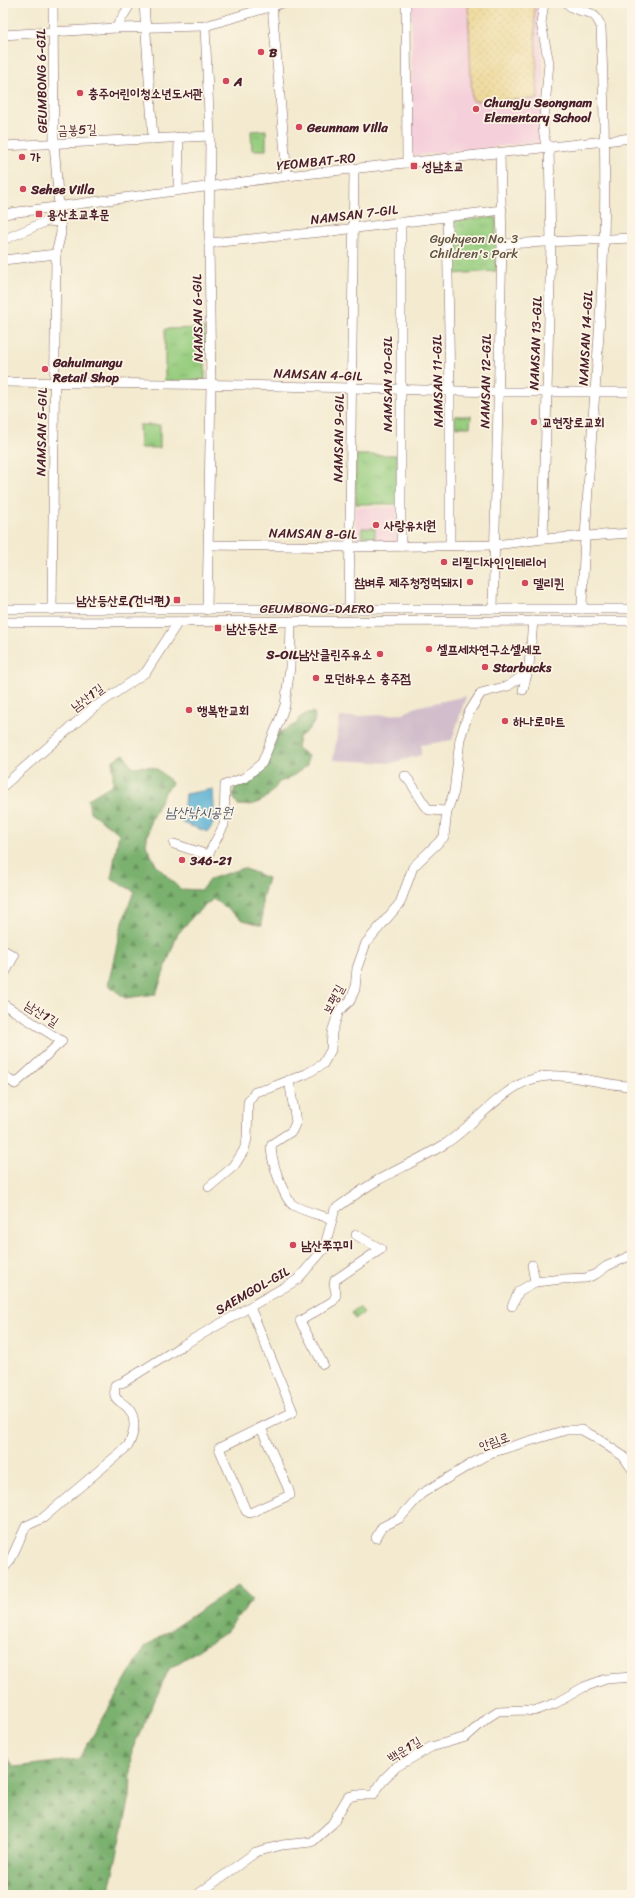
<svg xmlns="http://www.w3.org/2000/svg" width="635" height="1898" viewBox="0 0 635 1898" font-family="Sriracha,'Poor Story',sans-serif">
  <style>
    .built { fill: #f5cfda }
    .industrial { fill: #d1bdcb }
    .forest { fill: url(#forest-firs); stroke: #62684c }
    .sand { fill: url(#sand-dots); stroke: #9c7c64 }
    .park { fill: url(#park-tufts); stroke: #717656 }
    .water { fill: #55aed2; stroke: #50667e }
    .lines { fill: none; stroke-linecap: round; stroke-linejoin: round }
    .minor-casing { stroke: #856664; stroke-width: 10 }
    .minor { stroke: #fff; stroke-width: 9 }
    .poi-dot { fill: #d1495b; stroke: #fcf5e5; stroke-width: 1.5 }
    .labels { text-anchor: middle; stroke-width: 3.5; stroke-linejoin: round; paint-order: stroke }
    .poi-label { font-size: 13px; font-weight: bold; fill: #4a1f2b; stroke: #fcf5e5; text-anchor: start }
    .street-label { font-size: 13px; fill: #4a1f2b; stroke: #fcf5e5 }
    .park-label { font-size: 13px; fill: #615444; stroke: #fcf5e5 }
    .water-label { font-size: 14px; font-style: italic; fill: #4e586e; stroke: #fcf5e5 }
  </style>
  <defs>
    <pattern id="forest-firs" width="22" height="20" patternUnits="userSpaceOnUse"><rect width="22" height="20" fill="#7ab16e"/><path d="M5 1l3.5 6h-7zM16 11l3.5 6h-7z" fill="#668f5b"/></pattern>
    <pattern id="sand-dots" width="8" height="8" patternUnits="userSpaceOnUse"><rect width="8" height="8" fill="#eeda9e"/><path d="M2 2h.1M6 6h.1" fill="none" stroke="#cebb88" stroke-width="1.8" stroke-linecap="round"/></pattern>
    <pattern id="park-tufts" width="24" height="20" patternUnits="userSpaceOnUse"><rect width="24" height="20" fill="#98ce80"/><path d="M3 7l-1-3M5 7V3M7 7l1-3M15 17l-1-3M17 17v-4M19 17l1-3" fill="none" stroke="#84b06f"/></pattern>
  </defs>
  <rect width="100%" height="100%" fill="#fcf5e5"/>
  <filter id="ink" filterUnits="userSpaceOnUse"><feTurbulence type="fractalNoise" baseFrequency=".025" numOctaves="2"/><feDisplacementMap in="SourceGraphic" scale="8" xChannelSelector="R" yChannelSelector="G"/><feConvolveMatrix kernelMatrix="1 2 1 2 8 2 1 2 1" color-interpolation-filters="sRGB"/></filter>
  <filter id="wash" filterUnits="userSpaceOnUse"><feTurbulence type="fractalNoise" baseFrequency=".012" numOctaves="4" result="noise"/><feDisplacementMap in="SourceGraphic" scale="16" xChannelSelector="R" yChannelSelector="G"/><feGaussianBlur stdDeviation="0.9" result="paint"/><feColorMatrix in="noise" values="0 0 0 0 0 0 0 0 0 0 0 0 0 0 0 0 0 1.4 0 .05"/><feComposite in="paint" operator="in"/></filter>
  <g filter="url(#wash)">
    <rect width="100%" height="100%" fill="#f3eacf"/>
    <g class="built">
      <polygon points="412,3 540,3 540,33 544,76 540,142 411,156"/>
      <polygon points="356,507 397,507 397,544 355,544"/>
    </g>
    <polygon class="industrial" points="466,696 452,740 421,745 421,755 392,763 333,760 340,717 403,714 416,707"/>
    <g class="forest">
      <path d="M308,713H314C318,724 307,731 299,737L297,748L308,756L307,766L288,779L279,782C269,798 258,807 238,805C232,797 232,793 237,784C264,774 270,758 278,733L296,724L300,717Z"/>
      <path d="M124,754L132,767C155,765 157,767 172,783L163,795L150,822L146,845L156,865L180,889L201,890L210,879L243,868L268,878L262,899V925L243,920L213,899L194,915L177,935L156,994L125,998L108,985L121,927L134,891L111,879L119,833L90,812L88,799L113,784V760Z"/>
      <polygon points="238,1585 253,1599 226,1632 169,1669 132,1750 130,1797 108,1895 3,1895 3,1753 15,1767 79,1759 145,1647"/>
    </g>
    <polygon class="sand" points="498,3 534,3 538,99 472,101 468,4"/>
    <g class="park">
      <polygon points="266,130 266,150 252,150 251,131"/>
      <polygon points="496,217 496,271 452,274 452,221"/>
      <polygon points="205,328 205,380 165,381 165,329"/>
      <polygon points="455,416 471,416 470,427 455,427"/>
      <polygon points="139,425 160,425 160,448 140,448"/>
      <rect x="356" y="455" width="41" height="49"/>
      <rect x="362" y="528" width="13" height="13"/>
      <polygon points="359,1307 364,1313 355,1319 351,1313"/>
    </g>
    <polygon class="water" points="213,789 215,821 208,832 182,823 185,794"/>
  </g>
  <g filter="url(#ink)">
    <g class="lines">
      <g class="minor-casing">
        <g id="minor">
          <polyline points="144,3 153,139"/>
          <polyline points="406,3 407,163"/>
          <path d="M567,3C579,17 593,4 601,27C604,98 606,168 604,238C600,362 585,485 582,609"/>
          <polyline points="272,6 287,176"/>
          <polyline points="205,26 210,136 209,243 211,385 207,610"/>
          <polyline points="116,28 131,3"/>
          <polyline points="3,35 116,28 205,26 283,3"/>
          <polyline points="3,146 210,136"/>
          <polyline points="178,190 179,137"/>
          <polyline points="3,214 287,176 632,138"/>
          <polyline points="447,217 450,391 450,545"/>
          <polyline points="3,240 47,221 60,222"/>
          <polyline points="209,243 332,231 502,210"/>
          <polyline points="502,244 632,238"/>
          <polyline points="3,260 56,254"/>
          <polyline points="3,382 244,385 497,392 632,392"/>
          <polyline points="543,539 551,243 549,147 545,141 543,128 549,63 541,23 544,3"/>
          <polyline points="209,545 350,547 495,545 543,539 632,533"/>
          <polyline points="401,546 401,222"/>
          <polyline points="3,609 632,609"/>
          <polyline points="493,609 502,244 500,153"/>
          <polyline points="52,610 56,254 61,233 54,143 53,3"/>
          <polyline points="349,610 354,170"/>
          <polyline points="3,622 632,621"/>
          <polyline points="523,690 529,666 533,621"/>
          <path d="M405,776C415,786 419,799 429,810L447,811"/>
          <polyline points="3,786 92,709 146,672 178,622"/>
          <polyline points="174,844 208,855 224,825 225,785 244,778 262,763 280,719 285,705 290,667 291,621"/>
          <polyline points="3,950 14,956 3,977"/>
          <polyline points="3,1004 62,1041 15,1084 3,1075"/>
          <path d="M289,1080L296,1122L292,1131L272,1144C268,1154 284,1199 293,1205C305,1212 320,1215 332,1219"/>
          <polyline points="209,1187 234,1166 244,1150 247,1139 248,1102 255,1092 270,1088 306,1074 323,1064 331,1050 332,1032 339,1011 350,1001 355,989 357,968 366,943 400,903 413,867 444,837 447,811 454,792 460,739 468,714 481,693 508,686 528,672"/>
          <polyline points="532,1265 535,1282"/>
          <polyline points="512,1306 519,1291 535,1282 563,1279 586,1278 596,1274 607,1266 632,1255"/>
          <polyline points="250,1307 293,1412 219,1448 246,1511 250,1513 290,1495 288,1488 261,1428"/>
          <path d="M323,1364L300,1321L333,1301C340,1293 332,1288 335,1280L381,1249L356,1235"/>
          <polyline points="376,1538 382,1527 400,1518 421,1494 476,1461 490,1453 566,1430 582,1430 593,1436 623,1456 632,1469"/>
          <path d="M3,1569L10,1561L26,1526L43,1518L128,1446C134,1434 138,1418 127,1407C117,1398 113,1401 115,1385L124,1382L183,1345L297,1280L324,1249L335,1209C349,1199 363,1189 378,1180C400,1168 424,1157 445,1144C472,1127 503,1087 533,1079C566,1069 599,1086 632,1086"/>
          <polyline points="197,1895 256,1852 282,1845 312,1842 332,1824 348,1797 357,1795 373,1795 384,1779 396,1767 431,1747 466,1737 487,1718 498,1711 524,1710 534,1711 556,1703 584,1687 606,1679 632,1677"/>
        </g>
      </g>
      <use href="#minor" class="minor"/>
    </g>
  </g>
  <g class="poi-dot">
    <circle cx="261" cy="52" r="4"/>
    <circle cx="226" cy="81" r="4"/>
    <circle cx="80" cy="93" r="4"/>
    <circle cx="476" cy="109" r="4"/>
    <circle cx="299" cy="127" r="4"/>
    <circle cx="22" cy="157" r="4"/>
    <rect x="410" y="162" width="8" height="8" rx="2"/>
    <circle cx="23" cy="189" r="4"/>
    <rect x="35" y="210" width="8" height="8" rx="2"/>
    <circle cx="45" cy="369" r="4"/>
    <circle cx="534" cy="422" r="4"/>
    <circle cx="376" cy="525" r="4"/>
    <circle cx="444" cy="562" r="4"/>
    <circle cx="470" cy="582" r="4"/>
    <circle cx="525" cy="583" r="4"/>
    <rect x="173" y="596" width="8" height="8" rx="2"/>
    <rect x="214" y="624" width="8" height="8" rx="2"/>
    <circle cx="429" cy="649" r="4"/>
    <circle cx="380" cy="654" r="4"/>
    <circle cx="485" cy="667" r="4"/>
    <circle cx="316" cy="678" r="4"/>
    <circle cx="189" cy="710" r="4"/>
    <circle cx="505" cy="721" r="4"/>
    <circle cx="182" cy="860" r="4"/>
    <circle cx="293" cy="1245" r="4"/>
  </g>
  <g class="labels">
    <g class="poi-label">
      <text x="269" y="57">B</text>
      <text x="234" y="86">A</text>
      <text x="88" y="98">충주어린이청소년도서관</text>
      <text x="484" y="107">Chungju Seongnam<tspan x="484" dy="15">Elementary School</tspan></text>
      <text x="307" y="132">Geunnam Villa</text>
      <text x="30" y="162">가</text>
      <text x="422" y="171">성남초교</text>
      <text x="31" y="194">Sehee Villa</text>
      <text x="47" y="219">용산초교후문</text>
      <text x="53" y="367">Gahuimungu<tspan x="53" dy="15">Retail Shop</tspan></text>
      <text x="542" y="427">교현장로교회</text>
      <text x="384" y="530">사랑유치원</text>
      <text x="452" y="567">리필디자인인테리어</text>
      <text x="462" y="587" text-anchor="end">참벼루 제주청정먹돼지</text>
      <text x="533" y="588">델리퀸</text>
      <text x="169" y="605" text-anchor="end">남산등산로(건너편)</text>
      <text x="226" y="633">남산등산로</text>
      <text x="437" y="654">셀프세차연구소셀세모</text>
      <text x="372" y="659" text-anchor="end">S-OIL남산클린주유소</text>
      <text x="493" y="672">Starbucks</text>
      <text x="324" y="683">모던하우스 충주점</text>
      <text x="197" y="715">행복한교회</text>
      <text x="513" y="726">하나로마트</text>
      <text x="190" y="865">346-21</text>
      <text x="301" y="1250">남산쭈꾸미</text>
    </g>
    <g class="street-label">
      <text transform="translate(41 81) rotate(-91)" y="5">GEUMBONG 6-GIL</text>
      <text transform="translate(77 129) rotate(-2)" y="5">금봉5길</text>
      <text transform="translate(316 161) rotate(-6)" y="5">YEOMBAT-RO</text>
      <text transform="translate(354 214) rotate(-7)" y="5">NAMSAN 7-GIL</text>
      <text transform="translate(197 318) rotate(-91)" y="5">NAMSAN 6-GIL</text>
      <text transform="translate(585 338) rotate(-87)" y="5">NAMSAN 14-GIL</text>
      <text transform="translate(535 343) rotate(-88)" y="5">NAMSAN 13-GIL</text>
      <text transform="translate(318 374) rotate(2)" y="5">NAMSAN 4-GIL</text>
      <text transform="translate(437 381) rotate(-91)" y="5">NAMSAN 11-GIL</text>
      <text transform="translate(485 381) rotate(-89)" y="5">NAMSAN 12-GIL</text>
      <text transform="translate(387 384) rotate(-90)" y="5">NAMSAN 10-GIL</text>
      <text transform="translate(41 432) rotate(-89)" y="5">NAMSAN 5-GIL</text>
      <text transform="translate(338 438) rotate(-89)" y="5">NAMSAN 9-GIL</text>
      <text transform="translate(313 533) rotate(1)" y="5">NAMSAN 8-GIL</text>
      <text x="317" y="613">GEUMBONG-DAERO</text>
      <text transform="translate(87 697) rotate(-37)" y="5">남산1길</text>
      <text transform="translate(333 999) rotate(-62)" y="5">보평길</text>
      <text transform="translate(42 1013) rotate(32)" y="5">남산1길</text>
      <text transform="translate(252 1290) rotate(-30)" y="5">SAEMGOL-GIL</text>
      <text transform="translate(494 1441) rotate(-20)" y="5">안림로</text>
      <text transform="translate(404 1749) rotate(-32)" y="5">백운1길</text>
    </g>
    <g class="park-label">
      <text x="474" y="243">Gyohyeon No. 3<tspan x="474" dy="15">Children's Park</tspan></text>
    </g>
    <g class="water-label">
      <text x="199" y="817">남산낚시공원</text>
    </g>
  </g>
  <rect width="635" height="1898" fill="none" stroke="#fcf5e5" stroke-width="16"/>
</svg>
